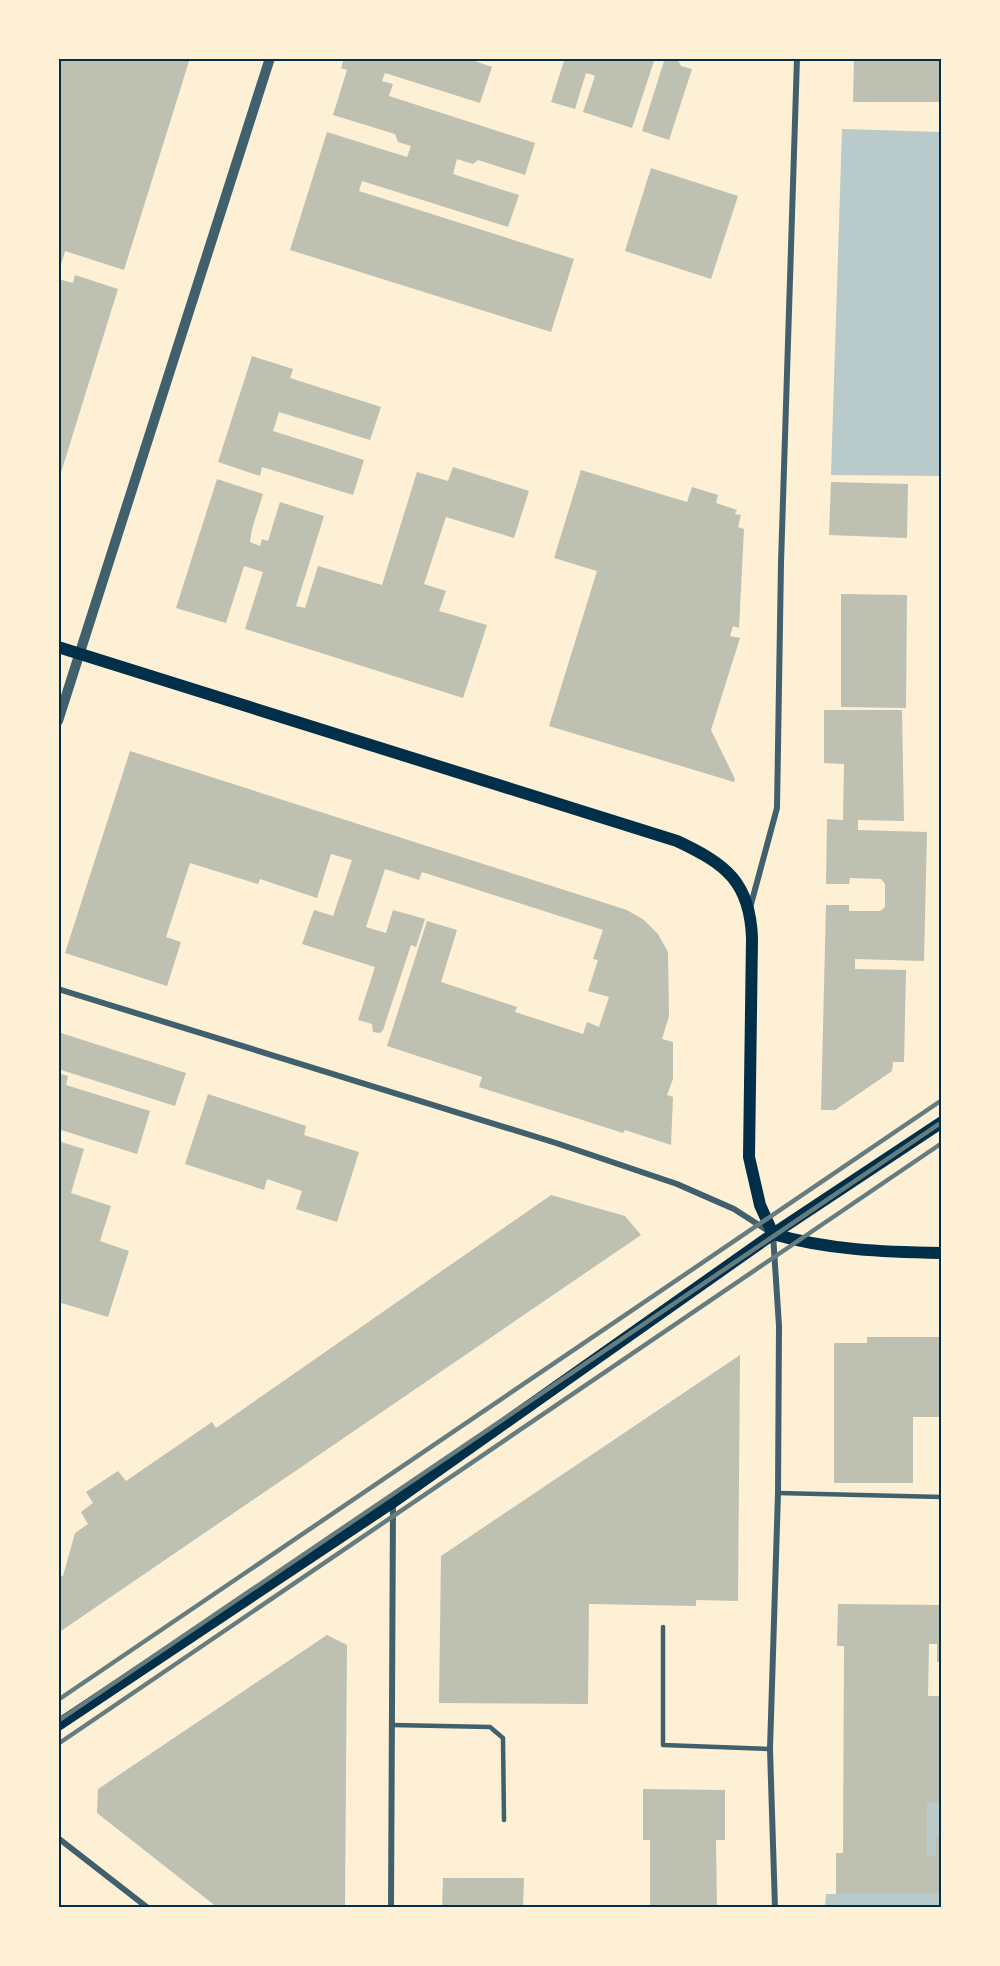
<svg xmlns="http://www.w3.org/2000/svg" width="1000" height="1966" viewBox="0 0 1000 1966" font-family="Cabin,sans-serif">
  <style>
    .green { fill: #b9caca }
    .building { fill: #bec0b2 }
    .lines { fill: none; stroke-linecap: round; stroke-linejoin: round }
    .service { stroke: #3f606c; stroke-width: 4.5 }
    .minor { stroke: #3f606c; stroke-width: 6 }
    .tertiary { stroke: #3f606c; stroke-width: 10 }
    .secondary { stroke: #003049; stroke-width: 12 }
    .rail { stroke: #657d81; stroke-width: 4.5 }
    .neatline { fill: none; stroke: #003049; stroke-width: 2 }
  </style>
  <rect width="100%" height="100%" fill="#fdf0d5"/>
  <g class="green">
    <polygon points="842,129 941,132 941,476 831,475"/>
    <polygon points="927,1802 941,1802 941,1836 936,1836 936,1856 927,1856"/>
    <polygon points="826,1894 941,1894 941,1907 825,1908"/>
  </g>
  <g class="building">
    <polygon points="58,58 190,58 124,270 65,251 61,265 58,264"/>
    <polygon points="344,58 466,58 492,67 480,103 385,73 382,81 393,84 389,96 535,143 525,175 478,160 473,164 457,159 453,174 519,195 508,227 362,181 359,191 574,259 551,332 290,250 327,132 407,157 411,146 398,142 395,134 333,115 347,70 341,68"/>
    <polygon points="565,58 655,58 632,128 583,112 595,76 590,74 586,73 575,109 551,102"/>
    <polygon points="668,58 677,58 681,66 692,69 669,140 642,131 664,61"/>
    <polygon points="854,58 942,58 942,102 853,102"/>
    <polygon points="651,168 738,196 711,279 625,251"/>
    <polygon points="75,275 118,289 59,479 58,279 73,283"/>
    <polygon points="252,356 293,369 290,378 381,407 370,440 279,412 276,422 273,431 364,460 353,495 262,467 260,476 218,462"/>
    <polygon points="453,467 529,491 514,538 446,517 424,584 446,591 439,611 487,625 463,698 245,629 263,572 244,566 226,623 176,608 217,479 263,494 252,529 250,542 260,546 262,539 268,541 280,502 324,516 296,606 305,608 318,566 382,585 417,472 448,481"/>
    <polygon points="581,470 687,502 692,487 718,495 716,503 737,510 735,514 741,515 738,527 744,529 739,628 733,626 730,636 740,638 711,730 735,779 734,782 549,726 597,571 554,558"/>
    <polygon points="831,482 908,484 907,538 829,535"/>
    <polygon points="841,594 907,595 906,708 841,707"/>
    <polygon points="824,710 902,710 904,821 858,820 858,830 927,832 924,961 855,959 855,969 906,970 904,1062 893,1062 892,1071 835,1110 821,1110 826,905 849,905 849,911 880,911 885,907 885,884 881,879 850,878 849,884 826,884 827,819 843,820 844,764 824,763"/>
    <polygon points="130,751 627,910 644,920 658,934 668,952 669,1016 662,1039 673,1042 673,1079 667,1095 673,1097 671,1145 625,1130 623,1133 479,1087 482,1077 387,1046 427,921 457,930 441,982 517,1007 515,1012 583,1034 587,1022 599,1027 609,997 588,991 598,960 593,959 603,930 422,872 419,880 385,869 366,927 386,933 393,910 425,919 416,947 411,945 383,1030 380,1033 373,1032 372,1024 358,1020 375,967 302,944 314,910 333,916 352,860 331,854 317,898 260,879 258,884 190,863 166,937 181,942 167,986 65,953"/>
    <polygon points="58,1032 186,1073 175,1106 58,1069"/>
    <polygon points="58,1073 68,1076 66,1085 150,1111 137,1154 58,1129"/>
    <polygon points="208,1094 306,1126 304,1135 359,1152 337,1222 296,1209 302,1191 267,1179 264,1190 185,1164"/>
    <polygon points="58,1141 84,1149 71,1193 111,1206 100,1241 129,1251 108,1317 58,1302"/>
    <polygon points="551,1195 625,1216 641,1235 58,1633 58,1575 63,1576 75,1533 88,1524 81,1512 93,1503 86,1492 118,1471 126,1481 212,1422 216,1428"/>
    <polygon points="867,1337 942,1337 942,1417 913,1417 913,1483 834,1483 834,1343 867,1343"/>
    <polygon points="740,1355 738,1601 696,1600 696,1606 589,1604 588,1704 439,1703 441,1556"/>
    <polygon points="838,1604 942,1605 942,1662 937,1662 937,1644 929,1644 928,1696 942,1696 942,1802 927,1802 927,1856 936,1856 936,1836 942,1836 942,1894 836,1894 836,1853 843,1853 844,1646 837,1646"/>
    <polygon points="327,1635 347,1645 345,1908 218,1908 97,1813 98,1789"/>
    <polygon points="643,1789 725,1790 725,1840 716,1840 717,1907 650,1908 650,1840 643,1840"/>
    <polygon points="443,1878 524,1878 523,1908 442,1908"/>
  </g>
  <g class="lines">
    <g class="service">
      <polyline points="778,1493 942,1497"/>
      <polyline points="663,1627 663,1745 770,1749"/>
      <polyline points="392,1725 490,1727 503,1738 504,1820"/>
    </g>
    <g class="minor">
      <polyline points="750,908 777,808 781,563 797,58"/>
      <polyline points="58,989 556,1143 677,1184 734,1209 773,1234 779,1326 778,1493 770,1749 775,1908"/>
      <polyline points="58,1838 148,1908"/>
      <polyline points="391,1908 393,1503"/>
    </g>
    <polyline class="tertiary" points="58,721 270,58"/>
    <g class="secondary">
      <path d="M58,647L677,841C726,864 750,882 752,938L749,1157L760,1205L773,1234"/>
      <path d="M773,1234C828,1250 884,1252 942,1253"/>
      <polyline points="58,1725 393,1502 773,1234 942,1122"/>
    </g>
    <g class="rail">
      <polyline points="58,1700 942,1100"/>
      <polyline points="58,1721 942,1122"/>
      <polyline points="58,1744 942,1143"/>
    </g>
  </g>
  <rect width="1000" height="1966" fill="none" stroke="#fdf0d5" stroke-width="120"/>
  <rect x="60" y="60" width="880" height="1846" class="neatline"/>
</svg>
